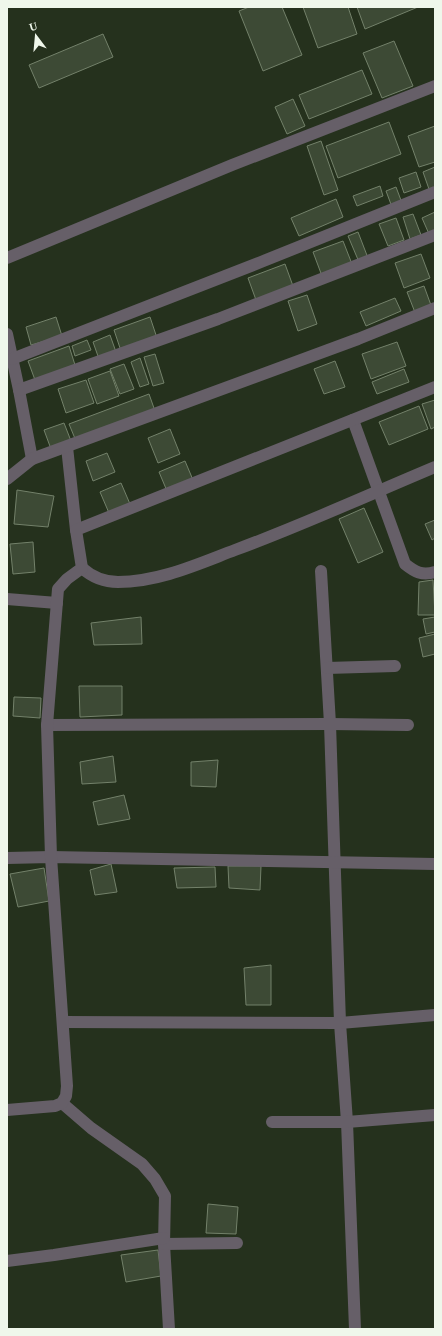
<svg xmlns="http://www.w3.org/2000/svg" width="442" height="1336" viewBox="0 0 442 1336" font-family="Georgia,serif">
  <style>
    .building { fill: #3d4a35; stroke: #73816a }
    .lines { fill: none; stroke-linecap: round; stroke-linejoin: round }
    .street { stroke: #665f68; stroke-width: 12 }
  </style>
  <rect width="100%" height="100%" fill="#25311d"/>
  <g class="building">
    <polygon points="249,7 282,7 302,55 263,71 239,11"/>
    <polygon points="303,7 348,7 357,34 318,48"/>
    <polygon points="357,7 418,7 365,29"/>
    <polygon points="103,34 113,57 39,88 29,65"/>
    <polygon points="394,41 413,86 382,98 363,53"/>
    <polygon points="362,70 372,94 309,119 299,95"/>
    <polygon points="293,99 305,126 287,134 275,107"/>
    <polygon points="389,122 401,154 338,178 326,146"/>
    <polygon points="435,126 435,162 419,167 408,136"/>
    <polygon points="321,141 338,190 324,195 307,146"/>
    <polygon points="435,167 435,190 430,192 423,172"/>
    <polygon points="416,172 421,187 404,193 399,178"/>
    <polygon points="380,186 383,196 357,206 353,196"/>
    <polygon points="396,187 402,203 392,207 386,191"/>
    <polygon points="336,199 343,217 299,236 291,218"/>
    <polygon points="435,212 435,231 429,234 422,218"/>
    <polygon points="413,214 421,235 410,239 403,217"/>
    <polygon points="396,218 404,240 388,246 379,224"/>
    <polygon points="358,232 368,258 359,262 348,236"/>
    <polygon points="343,241 352,264 322,276 313,252"/>
    <polygon points="421,254 430,278 404,288 395,263"/>
    <polygon points="285,264 293,286 256,300 248,278"/>
    <polygon points="424,286 432,308 416,315 407,292"/>
    <polygon points="307,295 317,324 298,331 288,301"/>
    <polygon points="395,298 401,311 366,326 360,312"/>
    <polygon points="56,317 62,336 31,345 26,327"/>
    <polygon points="150,317 157,338 121,351 114,330"/>
    <polygon points="110,335 116,352 99,359 93,342"/>
    <polygon points="87,340 91,350 75,356 72,346"/>
    <polygon points="397,342 406,366 371,379 362,354"/>
    <polygon points="69,346 75,365 35,380 28,361"/>
    <polygon points="155,354 164,383 153,386 144,357"/>
    <polygon points="140,358 149,384 140,387 131,362"/>
    <polygon points="335,361 345,387 324,394 314,369"/>
    <polygon points="124,364 134,389 120,394 110,369"/>
    <polygon points="404,369 409,382 377,394 372,382"/>
    <polygon points="110,371 119,396 97,404 88,379"/>
    <polygon points="86,380 94,403 66,413 58,389"/>
    <polygon points="149,394 155,411 76,441 69,424"/>
    <polygon points="435,400 435,427 431,429 422,404"/>
    <polygon points="419,406 428,429 389,445 379,422"/>
    <polygon points="64,423 71,441 51,449 44,430"/>
    <polygon points="170,429 180,454 158,463 148,438"/>
    <polygon points="107,453 115,472 93,481 86,461"/>
    <polygon points="185,461 193,480 167,491 159,472"/>
    <polygon points="121,483 130,504 109,513 100,492"/>
    <polygon points="17,490 54,496 48,527 14,524"/>
    <polygon points="364,508 383,552 358,563 339,519"/>
    <polygon points="435,520 435,538 432,540 425,524"/>
    <polygon points="33,542 35,572 13,574 10,544"/>
    <polygon points="433,580 435,615 418,615 419,582"/>
    <polygon points="141,617 142,644 94,645 91,623"/>
    <polygon points="435,617 435,632 426,634 423,619"/>
    <polygon points="435,634 435,654 423,657 419,638"/>
    <polygon points="79,686 122,686 122,715 80,717"/>
    <polygon points="14,697 41,698 40,718 13,716"/>
    <polygon points="113,756 116,782 82,784 80,762"/>
    <polygon points="218,760 216,787 191,786 191,762"/>
    <polygon points="124,795 130,819 98,825 93,802"/>
    <polygon points="111,864 117,892 95,895 90,870"/>
    <polygon points="228,866 261,866 260,890 229,888"/>
    <polygon points="215,867 216,887 177,888 174,868"/>
    <polygon points="44,868 49,901 18,907 10,874"/>
    <polygon points="271,965 271,1005 246,1005 244,968"/>
    <polygon points="208,1204 238,1207 236,1234 206,1233"/>
    <polygon points="158,1250 161,1276 126,1282 121,1255"/>
  </g>
  <g class="lines">
    <g class="street">
      <polyline points="7,258 232,165 435,86"/>
      <polyline points="7,334 19,390 32,459"/>
      <polyline points="12,359 261,262 435,192"/>
      <polyline points="19,390 218,319 435,235"/>
      <path d="M353,420L405,564C415,572 422,576 435,572"/>
      <polyline points="67,447 76,530"/>
      <polyline points="7,479 32,459 358,339 435,308"/>
      <path d="M82,568C92,577 105,582 118,582C159,582 198,564 235,550C303,525 368,495 435,467"/>
      <polyline points="321,571 330,724 340,1023 347,1122 355,1329"/>
      <polyline points="7,599 57,603"/>
      <polyline points="327,668 395,666"/>
      <polyline points="47,725 330,724 408,725"/>
      <polyline points="7,858 51,857 435,864"/>
      <polyline points="63,1022 340,1023 435,1015"/>
      <polyline points="62,1103 91,1128 142,1164 155,1179 165,1196 164,1244 169,1329"/>
      <polyline points="7,1110 55,1106 62,1103 66,1096 67,1086 51,857 47,725 58,589 67,579 82,568 76,530 435,387"/>
      <polyline points="272,1122 347,1122 435,1115"/>
      <polyline points="164,1244 237,1243"/>
      <polyline points="7,1261 54,1255 164,1238"/>
    </g>
  </g>
  <rect width="442" height="1336" fill="none" stroke="#eff7eb" stroke-width="16"/>
  <g transform="translate(36 36) rotate(344)" stroke="#25311d" stroke-width="3" paint-order="stroke">
  <path d="M0-3L7 15L0 10L-7 15Z" fill="#eff7eb"/>
  <text y="-6" font-size="11" font-weight="bold" text-anchor="middle" fill="#eff7eb">U</text>
  </g>
</svg>
